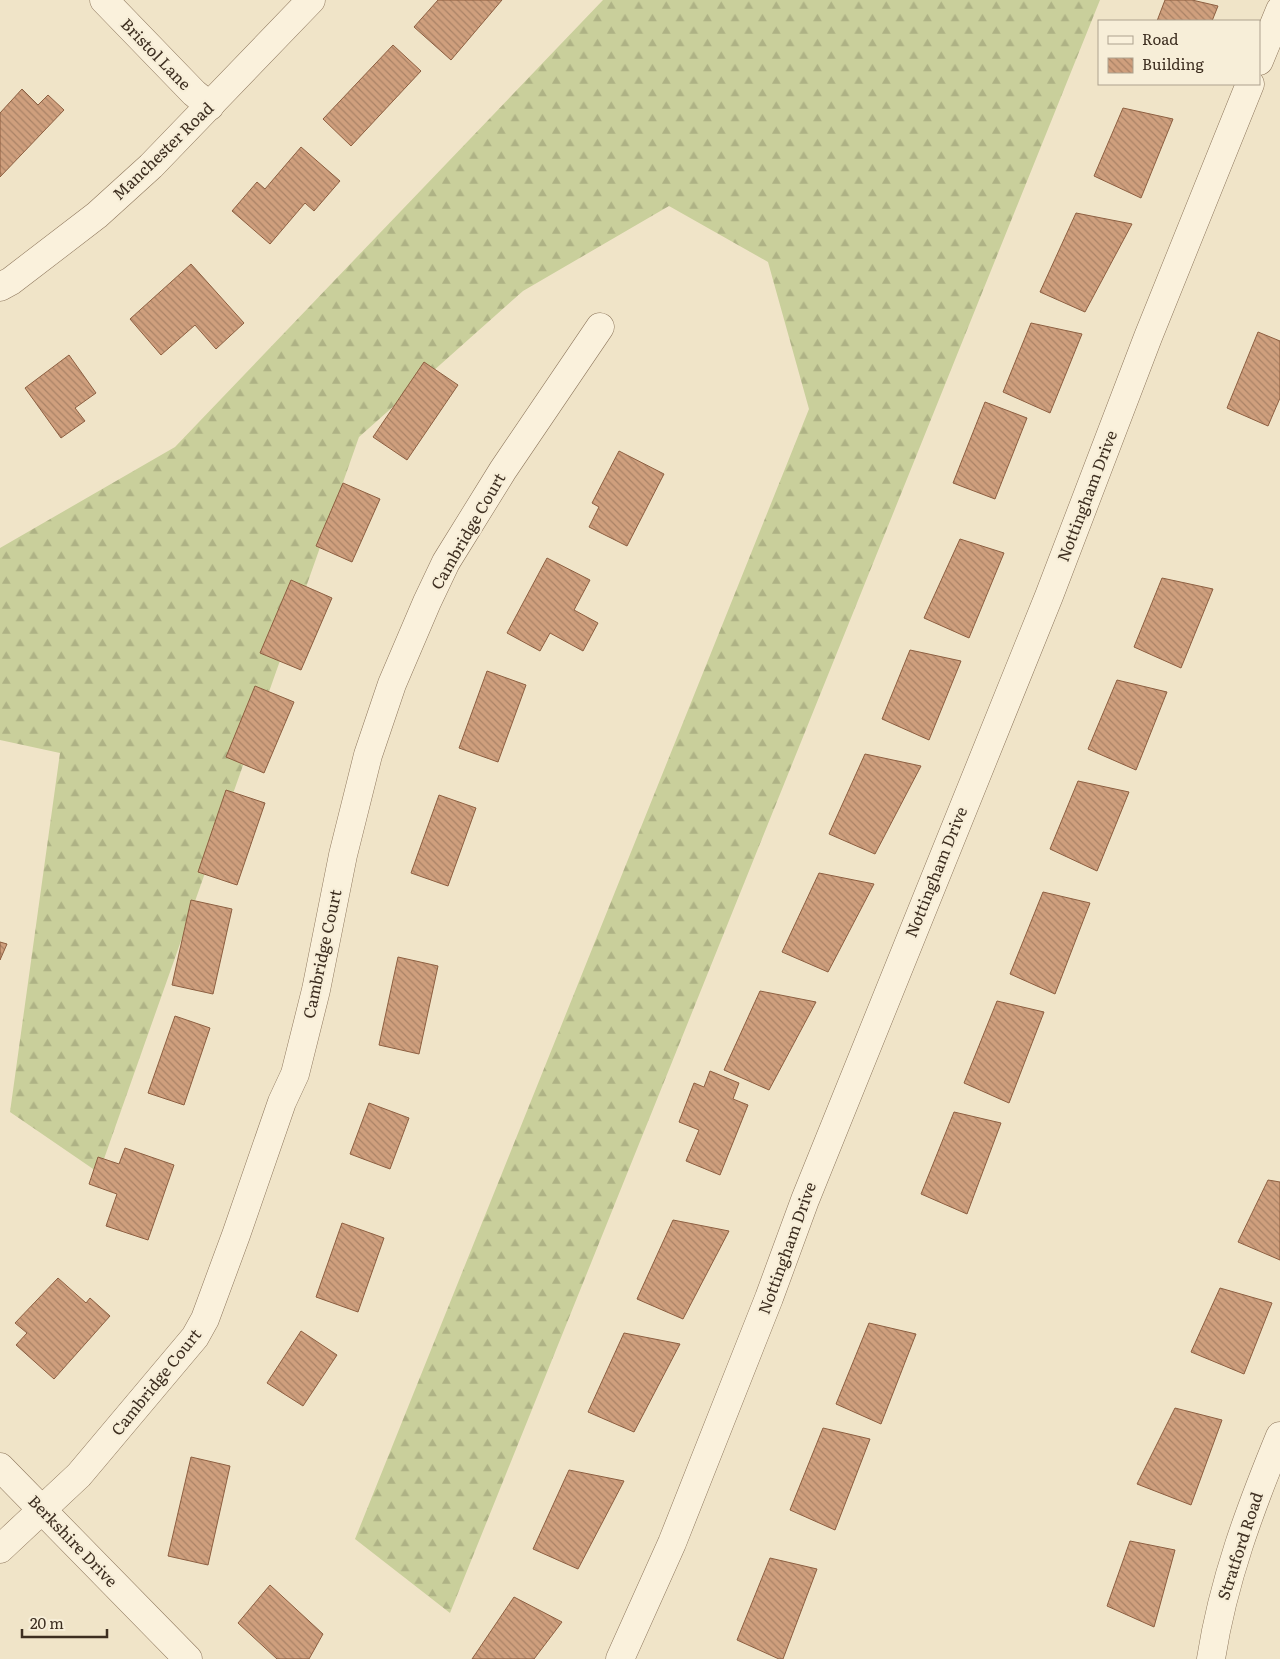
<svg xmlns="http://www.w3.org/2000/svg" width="1280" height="1659" viewBox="0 0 1280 1659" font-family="Literata,serif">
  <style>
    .forest { fill: url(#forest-firs) }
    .building { fill: url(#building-back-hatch); stroke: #8d5f41 }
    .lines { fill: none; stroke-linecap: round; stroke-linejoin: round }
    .minor-casing { stroke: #8d765c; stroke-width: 29 }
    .minor { stroke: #faf1dc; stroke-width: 28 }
    .labels { text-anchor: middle; stroke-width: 4.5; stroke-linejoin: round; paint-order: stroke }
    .street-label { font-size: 16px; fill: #3d2e20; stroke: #f7eed8 }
  </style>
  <defs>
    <pattern id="forest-firs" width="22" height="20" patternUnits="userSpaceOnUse" patternTransform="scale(1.25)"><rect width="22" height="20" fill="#c9cf9b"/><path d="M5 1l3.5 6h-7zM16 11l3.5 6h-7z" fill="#aeb285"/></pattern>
    <pattern id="building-back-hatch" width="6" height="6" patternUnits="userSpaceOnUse" patternTransform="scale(1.25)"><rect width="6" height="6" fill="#cf9f7d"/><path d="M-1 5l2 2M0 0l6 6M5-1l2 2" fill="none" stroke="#a98266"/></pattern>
  </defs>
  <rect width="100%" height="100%" fill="#f0e4c8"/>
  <polygon class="forest" points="603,0 1100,0 450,1613 355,1539 809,409 768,262 669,206 523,291 359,437 99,1173 10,1112 60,753 0,740 0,548 175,447"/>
  <g class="building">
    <polygon points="438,0 502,0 451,60 414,27"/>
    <polygon points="1165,0 1192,0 1218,6 1212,21 1157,21"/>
    <polygon points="393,45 421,71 351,146 323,119"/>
    <polygon points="22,89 38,105 48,95 64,110 0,177 0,113"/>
    <polygon points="1123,108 1173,119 1141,198 1094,176"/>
    <polygon points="301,147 340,181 314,211 305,203 270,244 232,211 257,182 265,189"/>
    <polygon points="1076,213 1132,224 1085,312 1040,292"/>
    <polygon points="191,264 244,323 216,349 195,325 161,355 130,319"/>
    <polygon points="1031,323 1082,334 1050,413 1003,392"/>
    <polygon points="1258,332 1280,341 1280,398 1268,426 1227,408"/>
    <polygon points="69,355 96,393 75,408 85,421 61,438 25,388"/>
    <polygon points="424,362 458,385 407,460 373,437"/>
    <polygon points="985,402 1027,418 995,499 953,483"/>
    <polygon points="619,451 664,474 627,546 589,527 599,507 592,503"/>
    <polygon points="343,483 380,499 352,562 316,546"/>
    <polygon points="960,539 1004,553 969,638 924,618"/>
    <polygon points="547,558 590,580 574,610 598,623 583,651 550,633 540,651 507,633"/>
    <polygon points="1162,578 1213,589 1181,668 1134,647"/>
    <polygon points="291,580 332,598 301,670 260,653"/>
    <polygon points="910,650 961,661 929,740 882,719"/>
    <polygon points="487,671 526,685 498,762 459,748"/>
    <polygon points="1117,680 1167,692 1136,770 1088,749"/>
    <polygon points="255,686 294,702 264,773 226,757"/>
    <polygon points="865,754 921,766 875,854 829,834"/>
    <polygon points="1078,781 1129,792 1097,871 1050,849"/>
    <polygon points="226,790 265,803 237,885 198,872"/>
    <polygon points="439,795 476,808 448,886 411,873"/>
    <polygon points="819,873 874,884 828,972 782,952"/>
    <polygon points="1043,892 1090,903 1055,994 1010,974"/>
    <polygon points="191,900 232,909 213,994 172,985"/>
    <polygon points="0,942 7,944 0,960"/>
    <polygon points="398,957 438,966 419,1054 379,1045"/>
    <polygon points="760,991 816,1002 769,1090 724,1070"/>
    <polygon points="997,1001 1044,1012 1009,1103 964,1083"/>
    <polygon points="175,1016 210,1028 184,1105 148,1093"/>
    <polygon points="710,1071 739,1083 733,1099 748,1105 720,1175 686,1161 699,1130 679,1122 694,1083 704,1087"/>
    <polygon points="369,1103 409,1118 390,1169 350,1154"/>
    <polygon points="954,1112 1001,1123 967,1214 921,1194"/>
    <polygon points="125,1148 174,1165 148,1240 106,1226 117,1194 89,1184 98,1157 119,1164"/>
    <polygon points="1268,1180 1280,1182 1280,1260 1238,1242"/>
    <polygon points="673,1220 729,1231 683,1319 637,1299"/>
    <polygon points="342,1223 384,1238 358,1312 316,1297"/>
    <polygon points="58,1278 86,1303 90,1298 110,1316 54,1379 16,1345 27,1333 15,1323"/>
    <polygon points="1220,1288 1272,1303 1244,1374 1191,1352"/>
    <polygon points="869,1323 916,1334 881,1424 836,1404"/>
    <polygon points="301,1331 337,1355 303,1406 267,1383"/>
    <polygon points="624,1333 680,1344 634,1432 588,1412"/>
    <polygon points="1175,1408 1222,1420 1191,1505 1137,1484"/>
    <polygon points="823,1428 870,1439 835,1530 790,1510"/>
    <polygon points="191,1457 230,1466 208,1565 168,1556"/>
    <polygon points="569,1470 624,1481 578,1569 533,1549"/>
    <polygon points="1130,1541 1175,1550 1154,1627 1107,1606"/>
    <polygon points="770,1558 817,1569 783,1659 779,1659 737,1640"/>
    <polygon points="270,1585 323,1634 309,1659 277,1659 238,1623"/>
    <polygon points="514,1597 562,1622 534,1659 472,1659"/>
  </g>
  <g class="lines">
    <g class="minor-casing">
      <g id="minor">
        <polyline points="104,0 194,93 210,106"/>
        <polyline points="1259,61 1280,10"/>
        <polyline points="0,287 11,281 97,215 151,166 311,0"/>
        <polyline points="0,1467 188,1659"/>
        <polyline points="0,1549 79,1475 195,1337 205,1319 236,1235 282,1102 295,1074 316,990 343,855 368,755 392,684 427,602 446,562 503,470 600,327"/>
        <polyline points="620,1659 672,1543 769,1298 805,1200 1049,596 1148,337 1250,84"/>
        <path d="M1211,1659C1223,1581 1250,1509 1280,1436"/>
      </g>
    </g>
    <use href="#minor" class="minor"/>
  </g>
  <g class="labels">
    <g class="street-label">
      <text transform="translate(156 54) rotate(46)" y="6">Bristol Lane</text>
      <text transform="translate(163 151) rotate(-44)" y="6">Manchester Road</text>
      <text transform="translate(1087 496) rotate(-69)" y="6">Nottingham Drive</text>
      <text transform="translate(468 531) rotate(-60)" y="6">Cambridge Court</text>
      <text transform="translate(936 872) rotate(-68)" y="6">Nottingham Drive</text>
      <text transform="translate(322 954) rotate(-78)" y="6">Cambridge Court</text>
      <text transform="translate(787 1248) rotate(-70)" y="6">Nottingham Drive</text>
      <text transform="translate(156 1382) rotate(-51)" y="6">Cambridge Court</text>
      <text transform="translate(73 1541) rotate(46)" y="6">Berkshire Drive</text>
      <text transform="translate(1240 1546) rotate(-72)" y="6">Stratford Road</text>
    </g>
  </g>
  <rect x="1098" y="20" width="162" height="65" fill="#f7eed8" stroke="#ada18e"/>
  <rect x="1108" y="36" width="25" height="8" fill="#faf1dc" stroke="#ada18e"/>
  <text x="1142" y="45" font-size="15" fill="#3d2e20">Road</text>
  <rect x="1108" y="58" width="25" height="15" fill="url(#building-back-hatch)" stroke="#ada18e"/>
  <text x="1142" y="70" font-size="15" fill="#3d2e20">Building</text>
  <path d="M22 1629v8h85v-8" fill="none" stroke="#3d2e20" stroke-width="2.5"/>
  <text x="30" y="1629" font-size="15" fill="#3d2e20" stroke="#f7eed8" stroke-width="4" paint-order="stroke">20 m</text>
</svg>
